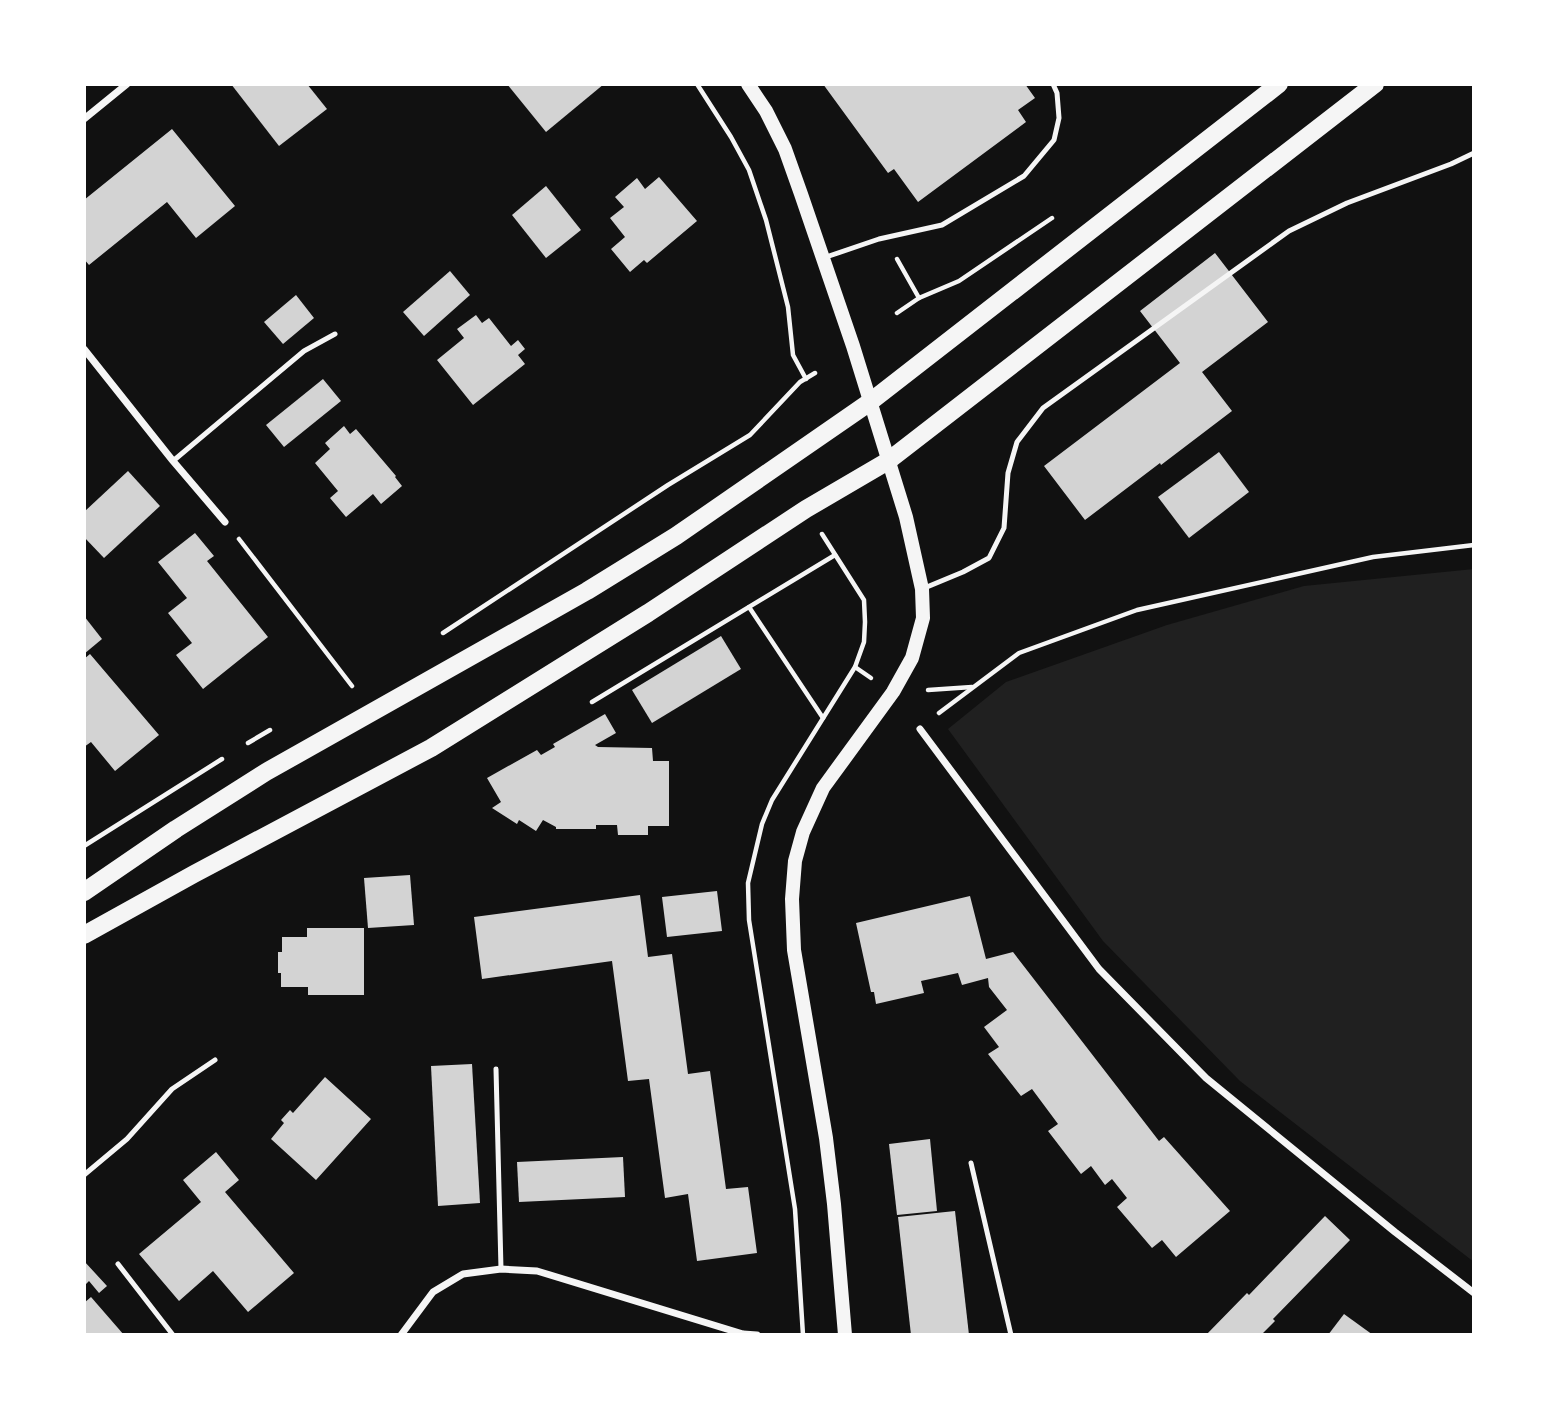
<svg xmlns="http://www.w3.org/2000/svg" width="1558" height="1419" viewBox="0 0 1558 1419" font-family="'Work Sans',sans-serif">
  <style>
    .green { fill: #202020 }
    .building { fill: #d3d3d3 }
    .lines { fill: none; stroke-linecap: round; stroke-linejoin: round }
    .path { stroke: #f5f5f5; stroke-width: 4.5 }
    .service { stroke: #f5f5f5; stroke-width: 5 }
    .minor { stroke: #f5f5f5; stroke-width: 7 }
    .secondary { stroke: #f5f5f5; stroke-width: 14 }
    .primary { stroke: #f5f5f5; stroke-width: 18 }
  </style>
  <rect width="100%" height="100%" fill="#111"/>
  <polygon class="green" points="1474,569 1474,1262 1240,1081 1103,941 948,729 1006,682 1167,625 1304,586"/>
  <g class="building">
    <polygon points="231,84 307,84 327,109 279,146"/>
    <polygon points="507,84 604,84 546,132"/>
    <polygon points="823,84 1025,84 1035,98 1018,110 1026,122 918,202 894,169 888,173"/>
    <polygon points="172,129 235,206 196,238 167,202 89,265 84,259 84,200"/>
    <polygon points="659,177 697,221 647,263 644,260 630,272 611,249 625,237 610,218 624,207 615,197 637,178 645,189"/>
    <polygon points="546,186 581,230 546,258 512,215"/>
    <polygon points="1215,253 1268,322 1202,372 1232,411 1161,465 1160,463 1085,520 1044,466 1180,363 1140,311"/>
    <polygon points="450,271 470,295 424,336 403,312"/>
    <polygon points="296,295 314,318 283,344 264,322"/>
    <polygon points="476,315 482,323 489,318 511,346 518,340 525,349 518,355 525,364 473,405 437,360 464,338 457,329"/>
    <polygon points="323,379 341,401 284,447 266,425"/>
    <polygon points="344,426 350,434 356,429 396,476 395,477 402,486 381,504 373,494 346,517 330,498 338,491 315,463 330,449 325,443"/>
    <polygon points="1219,452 1249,492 1189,538 1158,497"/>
    <polygon points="128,471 160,506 104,558 84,537 84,512"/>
    <polygon points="195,533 214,556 207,561 268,637 203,689 176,655 192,643 168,613 187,598 158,562"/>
    <polygon points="84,616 102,639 84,654"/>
    <polygon points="721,636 741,669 652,723 632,690"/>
    <polygon points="90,654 159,735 115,771 91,742 84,747 84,659"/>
    <polygon points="605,714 616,733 595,745 598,747 652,748 653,761 669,761 669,826 648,826 648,835 618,835 617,825 596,825 596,829 556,829 556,827 543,820 536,831 519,820 517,824 492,808 501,802 487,778 537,750 541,755 555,747 553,744"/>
    <polygon points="410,875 414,925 368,928 364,878"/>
    <polygon points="717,891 722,931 667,937 662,897"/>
    <polygon points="640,895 648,957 672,954 688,1074 710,1071 726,1189 748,1187 757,1253 697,1261 688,1194 665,1198 649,1079 628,1081 612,961 482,979 474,917"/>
    <polygon points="970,896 986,959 1013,952 1159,1141 1164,1137 1230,1211 1176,1257 1162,1240 1152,1248 1117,1207 1127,1198 1112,1179 1105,1185 1091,1166 1081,1174 1048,1131 1058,1124 1032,1089 1021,1096 988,1054 999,1047 984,1027 1007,1010 989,987 988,978 962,985 958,973 921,981 924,993 876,1004 874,992 871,992 856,923"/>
    <polygon points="307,928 364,928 364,995 308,995 308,987 281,987 281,973 278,973 278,952 282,952 282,937 307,937"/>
    <polygon points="472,1064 480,1203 438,1206 431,1066"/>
    <polygon points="325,1077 371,1119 316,1180 271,1139 284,1123 281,1120 290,1110 293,1113"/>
    <polygon points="930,1139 937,1211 897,1215 889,1144"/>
    <polygon points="216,1152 239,1180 225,1192 294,1273 248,1312 213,1271 179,1301 139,1254 201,1202 183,1180"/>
    <polygon points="623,1157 625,1197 519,1202 517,1162"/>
    <polygon points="955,1211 969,1335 911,1335 898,1217"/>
    <polygon points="1325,1216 1350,1240 1273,1319 1275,1321 1261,1335 1206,1335 1247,1293 1249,1295"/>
    <polygon points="84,1261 107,1286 99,1293 89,1281 84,1286"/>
    <polygon points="91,1297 124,1335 84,1335 84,1303"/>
    <polygon points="1344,1314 1373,1335 1328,1335"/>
  </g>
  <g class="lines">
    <g class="path">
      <polyline points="697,84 731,137 749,170 766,220 788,307 793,355 806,379"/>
      <polyline points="897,259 919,298"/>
      <polyline points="897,313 919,298 959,281 1052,218"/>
      <polyline points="239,539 352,686"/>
      <polyline points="749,607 823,718"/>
      <polyline points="443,633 668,485 750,435 800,382 815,373"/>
      <polyline points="855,667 871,678"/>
      <polyline points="928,690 972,687"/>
      <polyline points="592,702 835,555"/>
      <polyline points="939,713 1019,653 1137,610 1373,557 1474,545"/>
      <polyline points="248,743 270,730"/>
      <polyline points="84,846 222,759"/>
      <polyline points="803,1335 795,1209 749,920 748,883 762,824 772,800 855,667 864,642 865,622 864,600 822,534"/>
    </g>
    <g class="service">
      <polyline points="826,257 879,239 942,225 1024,176 1054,140 1059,118 1057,93 1053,84"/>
      <polyline points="173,461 304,351 335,334"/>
      <polyline points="922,589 963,572 989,558 1004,528 1008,473 1017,442 1043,408 1289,231 1347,203 1451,164 1474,153"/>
      <polyline points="496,1069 501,1269"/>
      <polyline points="971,1163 1011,1335"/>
      <polyline points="84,1175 127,1139 172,1089 215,1060"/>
      <polyline points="118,1264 173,1335"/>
    </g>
    <g class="minor">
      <polyline points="84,119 127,84"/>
      <polyline points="84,349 173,461 225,522"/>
      <polyline points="920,729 1099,969 1206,1078 1395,1232 1474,1293"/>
      <polyline points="401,1335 433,1292 463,1274 501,1269 537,1271 743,1334 757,1335"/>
    </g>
    <polyline class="secondary" points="748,84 766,111 785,149 801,194 853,346 906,517 922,589 923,618 912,658 893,692 823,788 803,832 795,861 792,899 794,950 826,1138 834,1204 845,1335"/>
    <g class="primary">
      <polyline points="84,892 176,829 266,772 587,591 676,536 870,402 1279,84"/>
      <polyline points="84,935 194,874 431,748 648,613 806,509 888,461 1375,84"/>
    </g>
  </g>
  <rect width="1558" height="1419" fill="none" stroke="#ffffff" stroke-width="172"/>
</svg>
